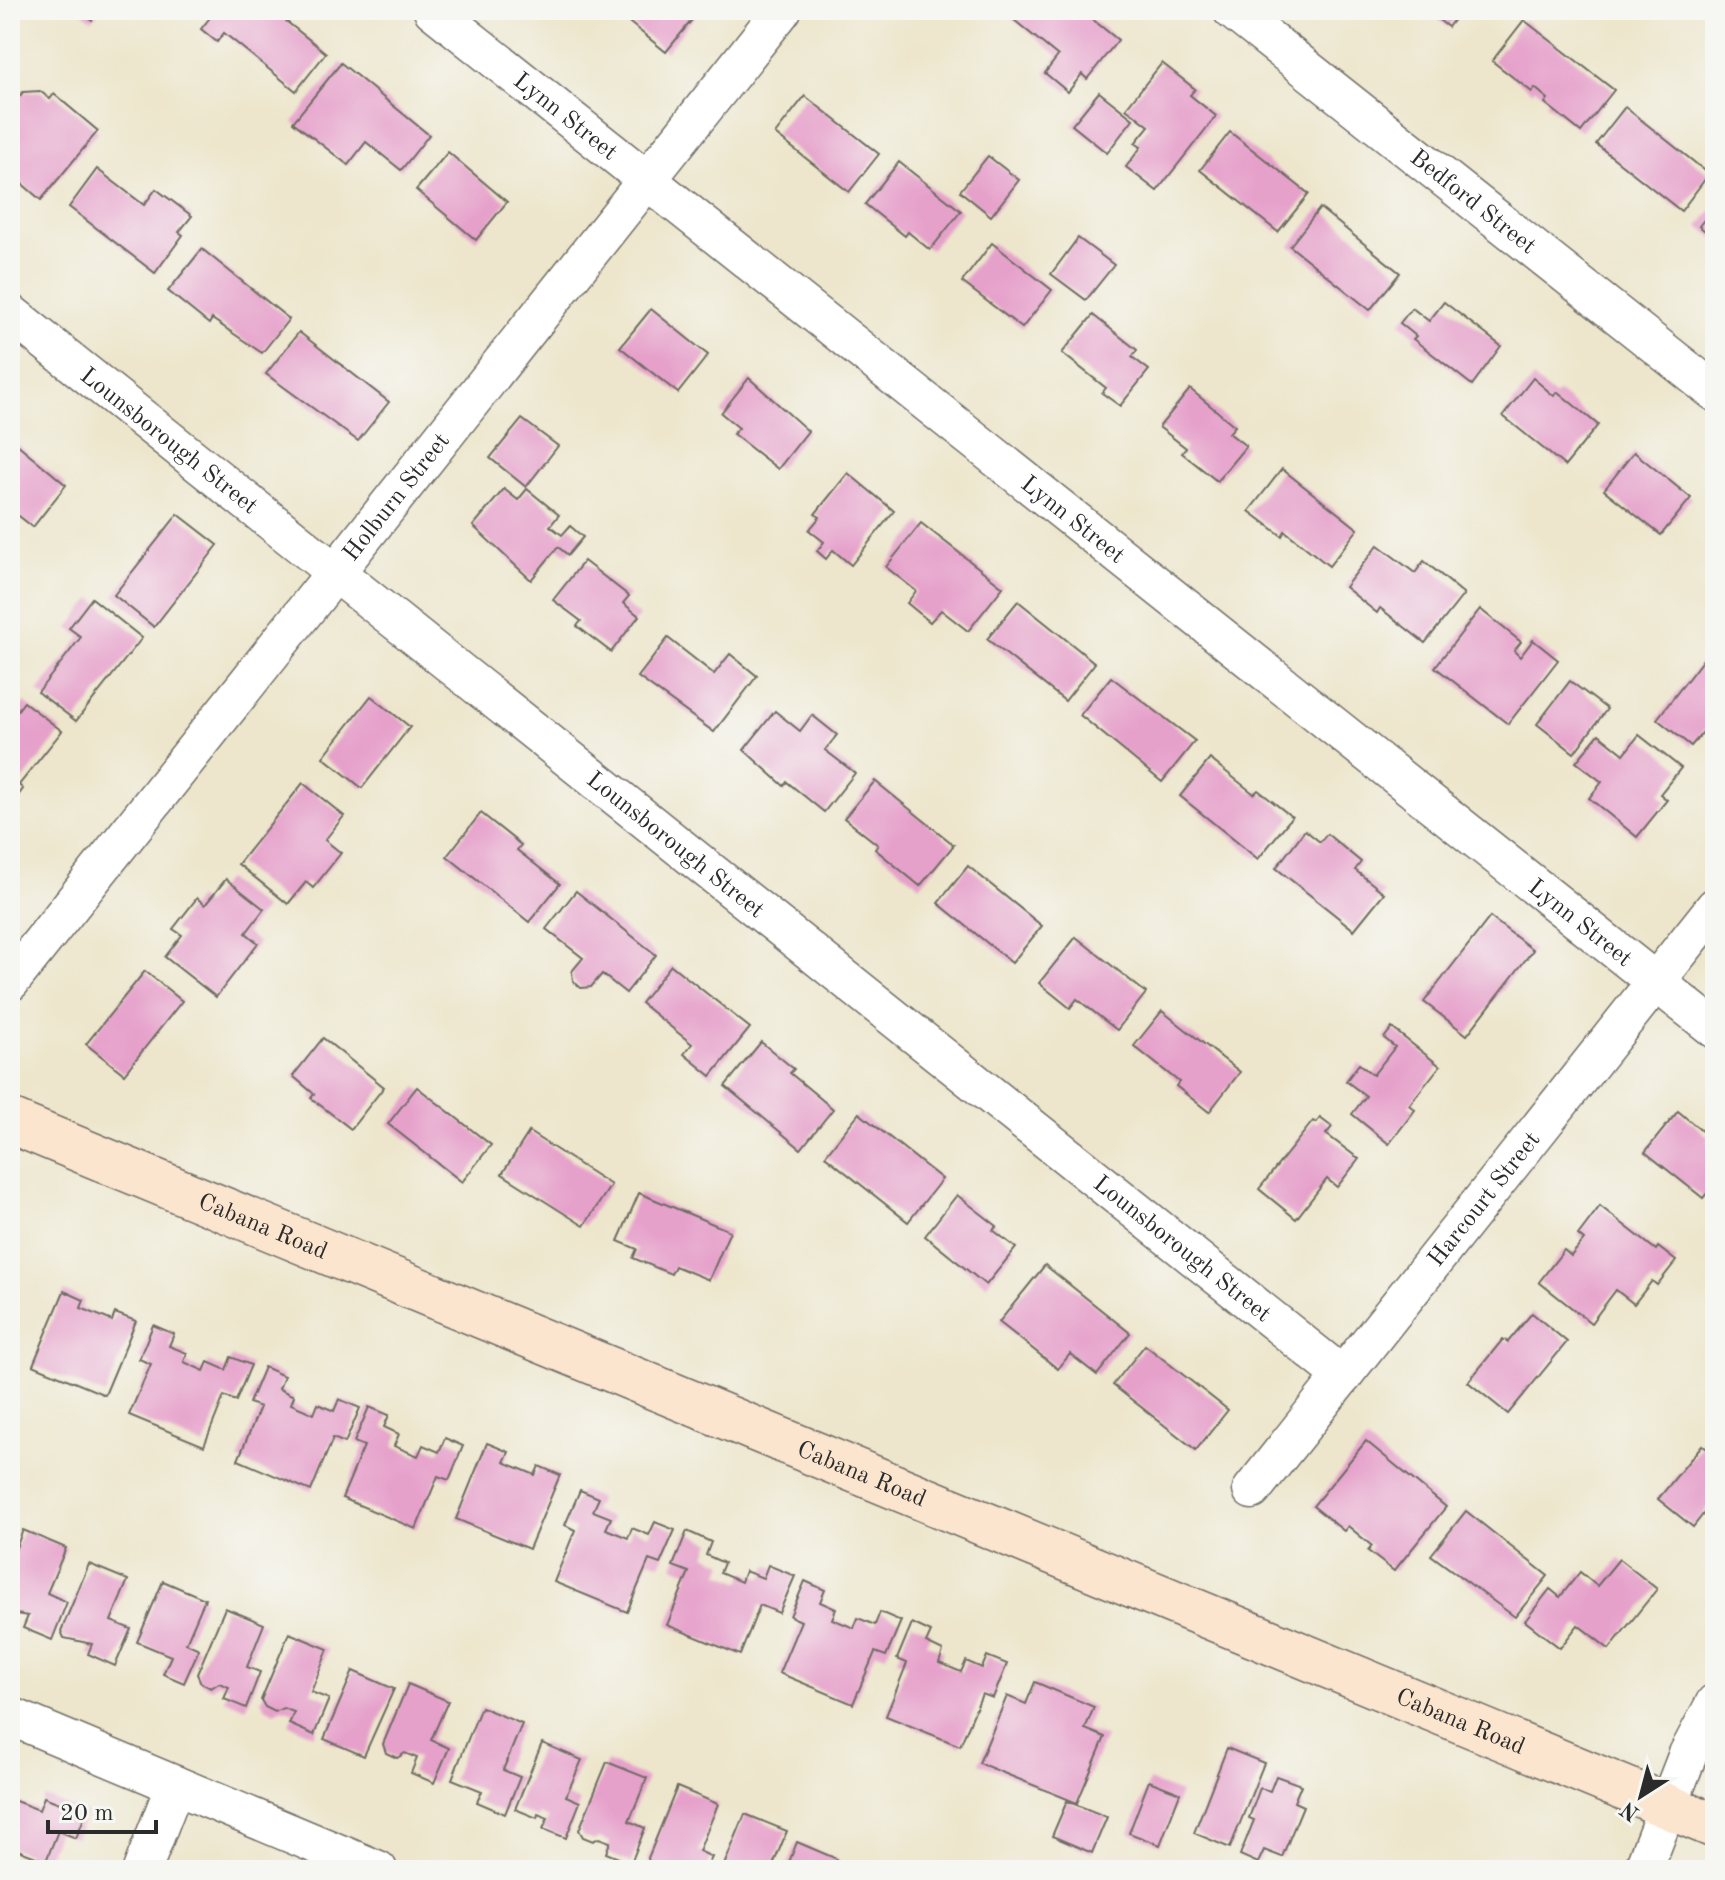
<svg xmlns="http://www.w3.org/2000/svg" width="1725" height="1880" viewBox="0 0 1725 1880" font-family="'Old Standard TT',serif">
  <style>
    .building { fill: #e6a1cb }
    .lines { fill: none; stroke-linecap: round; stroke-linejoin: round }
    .minor-casing { stroke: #6f6c63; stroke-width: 41 }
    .secondary-casing { stroke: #6f6c63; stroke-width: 47 }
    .minor { stroke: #fff; stroke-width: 38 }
    .secondary { stroke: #fbe5cf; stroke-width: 44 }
    .labels { text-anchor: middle; stroke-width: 6; stroke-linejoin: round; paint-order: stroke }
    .street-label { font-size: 24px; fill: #2b2b2b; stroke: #f6f6f2 }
  </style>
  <rect width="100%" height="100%" fill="#f6f6f2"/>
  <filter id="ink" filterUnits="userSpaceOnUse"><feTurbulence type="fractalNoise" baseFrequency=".0125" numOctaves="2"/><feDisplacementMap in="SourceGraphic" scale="16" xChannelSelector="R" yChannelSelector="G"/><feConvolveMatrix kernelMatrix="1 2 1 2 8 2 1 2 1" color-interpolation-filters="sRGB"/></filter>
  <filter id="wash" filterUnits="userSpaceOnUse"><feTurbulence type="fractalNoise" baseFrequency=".006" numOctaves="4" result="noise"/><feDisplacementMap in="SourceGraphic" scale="32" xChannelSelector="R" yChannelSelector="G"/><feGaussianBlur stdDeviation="1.8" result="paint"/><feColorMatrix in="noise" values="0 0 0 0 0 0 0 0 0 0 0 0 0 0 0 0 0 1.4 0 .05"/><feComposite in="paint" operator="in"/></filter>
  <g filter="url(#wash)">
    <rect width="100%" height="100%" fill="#ede6cc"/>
    <g id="blocks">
      <g class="building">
        <polygon points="79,10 100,10 92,20"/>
        <polygon points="216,10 272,10 326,53 296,91 224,33 217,42 201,29"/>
        <polygon points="614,10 700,10 666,52"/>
        <polygon points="1012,10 1097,10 1092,19 1118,40 1087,79 1082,74 1068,92 1045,73 1058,56 1008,15"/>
        <polygon points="1426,10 1461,10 1448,27"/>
        <polygon points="1524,20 1614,90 1581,132 1545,103 1548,99 1535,88 1532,92 1492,61"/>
        <polygon points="341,63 429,135 401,170 366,142 348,165 293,122"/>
        <polygon points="1162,63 1195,89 1190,95 1216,116 1157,191 1126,167 1141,147 1135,143 1149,126 1126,108"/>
        <polygon points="40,91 50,99 54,94 98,131 41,200 13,176 10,180 10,108 23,92"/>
        <polygon points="1099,92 1133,119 1107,153 1072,125"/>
        <polygon points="805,96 879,154 849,192 775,134"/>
        <polygon points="1625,107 1709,174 1681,211 1596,144"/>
        <polygon points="1230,132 1309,194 1278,232 1200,170"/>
        <polygon points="448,152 507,202 476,240 416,190"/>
        <polygon points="988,156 1019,180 991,216 960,191"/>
        <polygon points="899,162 961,211 930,250 908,232 905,236 865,204"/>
        <polygon points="97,169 144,205 156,189 192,216 179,232 183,235 155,273 69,207"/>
        <polygon points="1715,206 1715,239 1699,226"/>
        <polygon points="1320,208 1400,273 1370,310 1290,246"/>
        <polygon points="1078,238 1114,265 1086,300 1051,274"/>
        <polygon points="992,243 1052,290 1022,328 962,282"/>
        <polygon points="202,249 289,319 262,353 212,319 209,324 168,291"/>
        <polygon points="1444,302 1501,346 1472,385 1413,339 1416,336 1400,323 1412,308 1429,321"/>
        <polygon points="651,309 708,355 678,393 620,347"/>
        <polygon points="1093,315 1137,350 1132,357 1149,370 1120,406 1102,393 1106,388 1062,353"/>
        <polygon points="299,332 389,402 358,441 266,374"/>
        <polygon points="749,378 808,431 778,469 733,434 739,428 721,413"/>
        <polygon points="1533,378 1554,396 1558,392 1598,425 1565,466 1503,416"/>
        <polygon points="1190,389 1235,426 1229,433 1246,446 1217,481 1182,453 1186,448 1159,427"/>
        <polygon points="522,419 558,446 526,487 490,458"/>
        <polygon points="10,438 66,485 33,527 10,509"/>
        <polygon points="1634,452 1691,498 1661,535 1604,490"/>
        <polygon points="1282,469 1358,529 1329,566 1285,531 1282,536 1249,511"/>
        <polygon points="848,473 894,511 851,565 833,550 826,559 817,551 824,542 809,530 820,517 815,514"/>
        <polygon points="504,489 518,500 527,489 559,515 550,526 562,535 570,526 583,537 568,555 558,547 531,580 473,526"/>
        <polygon points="178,514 218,545 154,627 114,595"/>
        <polygon points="921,523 1003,587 968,631 941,610 930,622 907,603 916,591 886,567"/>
        <polygon points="1378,545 1415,573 1424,561 1464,594 1425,643 1380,608 1377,613 1345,587"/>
        <polygon points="584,561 629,596 623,603 639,616 611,652 577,626 581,621 553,600"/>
        <polygon points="92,598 142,638 76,721 38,692 81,637 69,628"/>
        <polygon points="1018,601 1095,663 1065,701 987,639"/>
        <polygon points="1480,609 1521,642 1514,651 1520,657 1533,640 1558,660 1508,724 1435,667"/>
        <polygon points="668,638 714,674 730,654 757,676 714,732 638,677"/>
        <polygon points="1715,644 1715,727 1710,724 1691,746 1657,719"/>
        <polygon points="1111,677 1195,741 1162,782 1080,715"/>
        <polygon points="1570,681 1607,709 1574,753 1537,724"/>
        <polygon points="371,696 410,727 362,788 323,757"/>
        <polygon points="24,702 62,731 19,785 23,789 10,806 10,720"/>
        <polygon points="775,711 800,731 812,715 837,735 825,750 855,773 824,812 787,782 784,786 744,750"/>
        <polygon points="1599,734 1624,754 1639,735 1681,768 1660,794 1667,800 1637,837 1589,798 1602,782 1576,762"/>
        <polygon points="1210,759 1254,794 1258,790 1292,817 1258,859 1180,796"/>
        <polygon points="875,781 954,845 920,886 875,849 878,845 844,818"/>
        <polygon points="303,783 344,816 325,840 341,853 313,888 306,882 288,904 238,864"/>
        <polygon points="481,813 521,845 517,850 560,884 529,922 447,856"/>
        <polygon points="1305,830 1320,842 1327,834 1361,862 1355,870 1384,893 1354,930 1276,868"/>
        <polygon points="968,866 1042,926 1012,963 938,903"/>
        <polygon points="226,879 264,909 246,933 258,943 216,997 165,957 182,935 173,929 197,898 205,905"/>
        <polygon points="576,891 656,955 626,993 602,974 591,987 581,988 573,981 572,971 583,958 546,929"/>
        <polygon points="1490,917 1533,950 1467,1035 1424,1002"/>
        <polygon points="1076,937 1146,993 1117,1030 1077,999 1070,1008 1039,983"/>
        <polygon points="671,965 750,1028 711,1076 684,1054 692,1044 641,1003"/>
        <polygon points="145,971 182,1001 124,1074 86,1044"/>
        <polygon points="1162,1011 1240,1072 1209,1112 1176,1086 1179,1082 1134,1046"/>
        <polygon points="1392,1028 1440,1066 1409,1105 1415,1110 1389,1144 1352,1114 1366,1096 1346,1081 1359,1064 1373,1075 1395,1047 1384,1038"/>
        <polygon points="323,1038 384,1087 351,1129 311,1098 314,1094 293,1076"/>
        <polygon points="761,1042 794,1069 790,1073 833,1109 801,1149 725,1086"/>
        <polygon points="417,1087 491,1145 462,1182 388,1124"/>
        <polygon points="1678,1111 1710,1138 1707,1142 1715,1148 1715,1184 1703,1198 1645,1152"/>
        <polygon points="859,1113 942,1179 908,1222 825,1156"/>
        <polygon points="1320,1118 1332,1127 1326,1134 1359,1159 1337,1187 1327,1179 1296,1219 1259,1189 1313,1121 1316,1123"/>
        <polygon points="529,1132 611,1185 584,1226 502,1174"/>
        <polygon points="639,1193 730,1231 709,1280 675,1266 671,1274 633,1258 637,1249 618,1241"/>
        <polygon points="957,1195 997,1226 993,1230 1016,1248 986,1285 925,1236"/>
        <polygon points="1600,1206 1656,1250 1658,1247 1676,1261 1657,1285 1652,1281 1634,1304 1616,1290 1591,1323 1539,1282 1564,1250 1571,1256 1584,1240 1578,1235"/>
        <polygon points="1045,1265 1130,1333 1097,1375 1070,1354 1058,1369 999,1322"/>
        <polygon points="64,1291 84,1300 81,1308 112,1321 115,1313 136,1321 105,1395 33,1365"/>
        <polygon points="1532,1313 1567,1342 1508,1414 1468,1382 1503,1339 1508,1342"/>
        <polygon points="153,1325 174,1334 169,1346 187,1353 184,1362 204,1371 208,1362 226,1370 231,1357 251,1365 236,1401 224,1396 204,1446 129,1415 151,1364 139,1359"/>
        <polygon points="1145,1345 1228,1410 1196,1450 1113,1385"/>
        <polygon points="264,1367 284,1376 279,1389 294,1396 291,1404 314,1414 318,1404 334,1411 339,1399 360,1408 345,1443 333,1438 311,1491 238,1460 260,1407 249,1403"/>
        <polygon points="369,1407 389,1415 384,1427 399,1434 394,1446 418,1456 423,1445 439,1452 445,1438 463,1446 449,1480 438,1476 416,1529 342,1498 364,1446 354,1442"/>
        <polygon points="1366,1441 1446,1507 1394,1571 1368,1551 1372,1546 1348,1526 1344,1531 1313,1506"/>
        <polygon points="487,1443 509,1452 504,1462 535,1475 539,1466 560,1475 529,1549 456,1519"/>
        <polygon points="1702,1445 1715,1455 1715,1499 1693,1527 1658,1499"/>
        <polygon points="580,1490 599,1498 593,1511 611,1518 606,1529 628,1538 632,1528 649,1535 655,1522 675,1530 660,1564 649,1560 627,1612 554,1582 575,1530 565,1525"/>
        <polygon points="1466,1511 1548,1576 1515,1617 1431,1555"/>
        <polygon points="23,1530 66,1548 47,1593 67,1602 52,1640 23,1628 28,1616 10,1613 10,1563"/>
        <polygon points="687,1531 711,1542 706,1555 724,1563 720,1573 741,1582 745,1571 763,1578 768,1565 795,1576 779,1613 760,1605 740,1655 667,1625 689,1572 673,1566"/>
        <polygon points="1619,1559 1657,1589 1609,1649 1578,1625 1560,1648 1525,1621 1550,1589 1560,1597 1580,1572 1597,1586"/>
        <polygon points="89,1564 128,1580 111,1621 131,1629 115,1666 88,1654 92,1644 64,1638 61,1631"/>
        <polygon points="163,1581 205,1599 186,1643 199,1649 184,1683 163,1674 171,1656 137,1642"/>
        <polygon points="805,1581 825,1590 820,1602 836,1609 832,1619 854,1628 858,1618 875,1625 880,1612 901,1621 886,1656 875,1652 853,1704 779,1673 801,1621 790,1616"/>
        <polygon points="225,1608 264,1624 247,1667 260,1672 246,1708 224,1699 229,1687 219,1683 211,1688 201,1683 197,1674"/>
        <polygon points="912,1623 931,1632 926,1643 943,1651 939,1663 961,1672 966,1661 982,1668 987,1656 1007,1664 993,1698 982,1694 960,1746 886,1716 907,1663 897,1659"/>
        <polygon points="289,1633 328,1649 311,1692 329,1699 314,1735 289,1724 294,1712 283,1708 275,1712 265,1707 261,1700"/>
        <polygon points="353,1671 394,1689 364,1756 324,1739"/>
        <polygon points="1035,1682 1094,1707 1085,1729 1105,1737 1077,1803 979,1763 1007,1696 1026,1704"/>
        <polygon points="408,1684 448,1701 431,1740 449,1748 434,1783 411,1773 417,1758 405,1753 397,1758 386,1753 383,1744"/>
        <polygon points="481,1707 522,1724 503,1770 520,1777 505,1814 477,1802 482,1791 452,1779"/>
        <polygon points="542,1743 582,1760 566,1796 580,1802 566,1838 543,1829 548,1818 538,1814 537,1818 515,1809"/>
        <polygon points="1227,1748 1264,1763 1230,1848 1194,1833"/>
        <polygon points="607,1762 647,1778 629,1821 645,1828 631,1863 606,1853 610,1842 599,1838 593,1841 583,1837 579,1830"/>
        <polygon points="1276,1776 1301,1785 1294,1802 1303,1806 1282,1857 1264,1850 1258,1863 1240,1855 1254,1820 1249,1818 1260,1788 1270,1791"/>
        <polygon points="1149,1781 1180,1793 1160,1845 1129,1833"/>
        <polygon points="677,1787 718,1804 699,1851 712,1857 706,1870 650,1867 648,1858"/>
        <polygon points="44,1797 86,1813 76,1838 58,1831 46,1861 10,1847 10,1799 39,1810"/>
        <polygon points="1067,1801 1107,1817 1092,1853 1052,1836"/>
        <polygon points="745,1814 787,1831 771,1870 722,1870"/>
        <polygon points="797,1842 837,1859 833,1870 786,1870"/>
        <polygon points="21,1860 42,1870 16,1870"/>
      </g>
    </g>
  </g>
  <g filter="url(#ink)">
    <use href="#blocks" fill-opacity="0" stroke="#6f6c63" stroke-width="2"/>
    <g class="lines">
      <g class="minor-casing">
        <g id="minor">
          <path id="s1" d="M433,10L1715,1029"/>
          <path id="s2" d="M1232,10L1715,392"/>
          <path id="s3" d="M10,313L1343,1376"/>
          <path id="s4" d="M10,982L782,10"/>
          <path id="s5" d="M1252,1490L1715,907"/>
          <polyline points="10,1716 378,1870"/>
          <polyline points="142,1870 175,1785"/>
          <polyline points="1643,1870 1688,1754 1715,1703"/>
        </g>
      </g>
      <g class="secondary-casing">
        <g id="secondary">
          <path id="s6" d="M10,1121L1715,1826"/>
        </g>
      </g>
      <use href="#minor" class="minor"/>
      <use href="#secondary" class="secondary"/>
    </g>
  </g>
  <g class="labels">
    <g class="street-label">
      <text dy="8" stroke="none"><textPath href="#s1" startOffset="170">Lynn Street</textPath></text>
      <text dy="8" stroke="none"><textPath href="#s2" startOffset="308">Bedford Street</textPath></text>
      <text dy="8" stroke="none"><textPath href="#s3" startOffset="204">Lounsborough Street</textPath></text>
      <text dy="8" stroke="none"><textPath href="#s4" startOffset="620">Holburn Street</textPath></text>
      <text dy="8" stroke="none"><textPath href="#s1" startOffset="818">Lynn Street</textPath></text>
      <text dy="8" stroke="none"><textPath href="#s3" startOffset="852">Lounsborough Street</textPath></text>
      <text dy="8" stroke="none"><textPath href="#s1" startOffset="1466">Lynn Street</textPath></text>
      <text dy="8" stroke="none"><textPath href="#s5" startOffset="372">Harcourt Street</textPath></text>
      <text dy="8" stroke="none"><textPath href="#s6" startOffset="274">Cabana Road</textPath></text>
      <text dy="8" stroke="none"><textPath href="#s3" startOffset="1500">Lounsborough Street</textPath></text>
      <text dy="8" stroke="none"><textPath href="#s6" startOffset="922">Cabana Road</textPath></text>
      <text dy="8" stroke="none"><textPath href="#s6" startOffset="1570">Cabana Road</textPath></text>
    </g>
  </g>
  <rect width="1725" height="1880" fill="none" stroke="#f6f6f2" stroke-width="40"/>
  <g transform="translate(1641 1796) rotate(216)" stroke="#f6f6f2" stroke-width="6" paint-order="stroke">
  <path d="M0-6L14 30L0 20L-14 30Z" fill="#2b2b2b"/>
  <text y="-12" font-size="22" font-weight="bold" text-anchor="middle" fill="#2b2b2b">N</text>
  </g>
  <path d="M48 1820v12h108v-12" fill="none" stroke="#2b2b2b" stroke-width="4"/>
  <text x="60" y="1820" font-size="24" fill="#2b2b2b" stroke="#f6f6f2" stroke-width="6" paint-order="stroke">20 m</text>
</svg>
